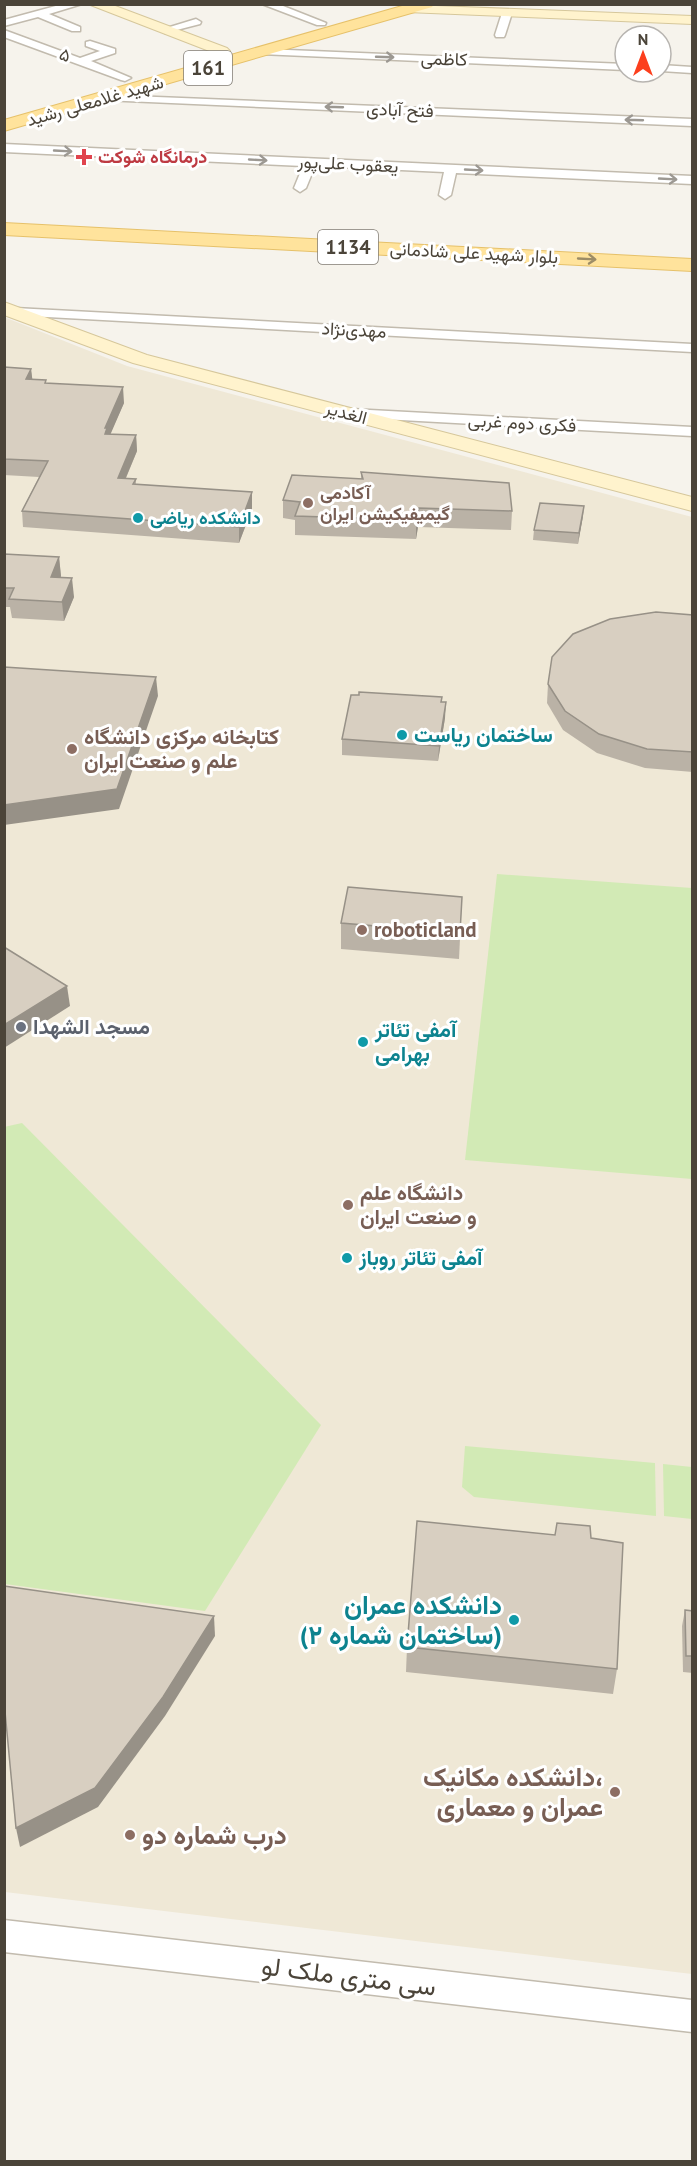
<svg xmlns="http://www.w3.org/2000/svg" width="697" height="2166" viewBox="0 0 697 2166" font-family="'PT Sans',Vazirmatn,sans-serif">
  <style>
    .education { fill: #efe8d6 }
    .green { fill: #d2eab5 }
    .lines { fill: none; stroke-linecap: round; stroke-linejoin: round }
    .minor-casing { stroke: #c2bbae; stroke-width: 3 }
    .secondary-casing { stroke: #d6c79b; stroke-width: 2 }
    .primary-casing { stroke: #e6c16a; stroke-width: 2 }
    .minor { fill: #fff; fill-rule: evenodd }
    .secondary { fill: #fff3cd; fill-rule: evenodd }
    .primary { fill: #ffe39c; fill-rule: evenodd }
    .wall { fill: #bab2a6 }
    .shaded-wall { fill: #979187 }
    .building { fill: #d8cfc1; stroke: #979187; stroke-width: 1.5 }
    .oneway { stroke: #9c9892 }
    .oneway2 { stroke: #9c8c66 }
    .health-dot { fill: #e0444e; stroke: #fff; stroke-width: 2 }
    .education-dot { fill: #8d6e63; stroke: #fff; stroke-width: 2 }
    .culture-dot { fill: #0f9aa8; stroke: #fff; stroke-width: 2 }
    .worship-dot { fill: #6b7280; stroke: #fff; stroke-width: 2 }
    .labels { text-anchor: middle; stroke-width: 6; stroke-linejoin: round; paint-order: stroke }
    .far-street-label { font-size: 18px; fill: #4b4439; stroke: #fff }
    .far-health-label { font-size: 18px; font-weight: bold; fill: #be3a42; stroke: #fff; text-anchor: start }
    .far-education-label { font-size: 18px; font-weight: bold; fill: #785e54; stroke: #fff; text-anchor: start }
    .far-culture-label { font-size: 18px; font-weight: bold; fill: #0d838f; stroke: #fff; text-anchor: start }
    .shield { fill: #fff; stroke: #817c74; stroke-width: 1.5 }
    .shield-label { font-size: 20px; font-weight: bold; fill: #4b4439 }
    .culture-label { font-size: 21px; font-weight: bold; fill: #0d838f; stroke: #fff; text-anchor: start }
    .education-label { font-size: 21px; font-weight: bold; fill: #785e54; stroke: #fff; text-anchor: start }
    .worship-label { font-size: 21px; font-weight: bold; fill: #5b616d; stroke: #fff; text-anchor: start }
    .near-culture-label { font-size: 26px; font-weight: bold; fill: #0d838f; stroke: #fff; text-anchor: end }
    .near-education-label { font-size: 26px; font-weight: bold; fill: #785e54; stroke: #fff; text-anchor: end }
    .near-street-label { font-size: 26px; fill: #4b4439; stroke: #fff }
  </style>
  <rect width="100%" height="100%" fill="#f6f3ec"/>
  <polygon class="education" points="4,317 127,366 692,517 692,1974 5,1892"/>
  <g class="green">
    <polygon points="497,874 692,888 692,1179 465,1160"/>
    <polygon points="22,1123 321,1425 205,1611 5,1584 4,1127"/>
    <polygon points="465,1446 655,1463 656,1516 474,1497 462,1487"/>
    <polygon points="663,1464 692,1467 692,1519 664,1516"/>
  </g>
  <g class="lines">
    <g class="minor-casing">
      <g id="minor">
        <polygon points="63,4 82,4 49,14 80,27 80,31 72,31 38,17 4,26 4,20"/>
        <polygon points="262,4 278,4 326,23 325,25 317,25"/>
        <polygon points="507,10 512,13 505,35 504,37 496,37 495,35 502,13"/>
        <polygon points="196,19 201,22 200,24 165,33 160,30"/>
        <polygon points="4,30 80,58 100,51 86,46 86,42 90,41 115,49 115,53 91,61 131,78 125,81 121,80 4,37"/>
        <polygon points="264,49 625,64 625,70 260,54 260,50"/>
        <polygon points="661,65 692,67 692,73 661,71"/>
        <polygon points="107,95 692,119 692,126 103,100 103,96"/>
        <polygon points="4,144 692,176 692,184 456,173 451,195 445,199 439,195 444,172 315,166 306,188 300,192 294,188 303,166 4,152"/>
        <polygon points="15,308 692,344 692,352 10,315 8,312"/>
        <polygon points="351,409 692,427 692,436 346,417 343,414"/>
        <polygon points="4,1920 692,2000 692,2032 4,1952"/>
      </g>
    </g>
    <g class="secondary-casing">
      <g id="secondary">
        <polygon points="88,4 110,4 227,48 230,51 222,56 217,54"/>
        <polygon points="411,5 692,16 692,24 406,12 404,9"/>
        <polygon points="4,302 147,355 692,497 692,511 133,363 4,315"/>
      </g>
    </g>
    <g class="primary-casing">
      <g id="primary">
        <polygon points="409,4 434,4 432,7 4,131 4,120"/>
        <polygon points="4,223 692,259 692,271 4,235"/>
      </g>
    </g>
    <use href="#minor" class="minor"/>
    <use href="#secondary" class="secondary"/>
    <use href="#primary" class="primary"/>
  </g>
  <g class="wall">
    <polygon points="4,367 31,369 32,380 124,403 110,434 136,435 137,451 126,478 136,479 136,484 252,492 252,509 239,543 23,527 22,511 39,477 4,475"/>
    <polygon points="361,472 512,511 511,530 418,527 416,539 295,535 295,520 283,518 283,500 361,479"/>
    <polygon points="583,516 578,544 533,540 534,530"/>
    <polygon points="4,554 59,557 61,577 74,597 64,621 12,618 10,607 4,607"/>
    <polygon points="693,615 693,772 645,768 597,753 563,730 547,703 548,684"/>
    <polygon points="442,697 442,702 445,718 438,761 342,755 342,739"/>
    <polygon points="462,897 459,959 341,949 341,923"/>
    <polygon points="555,1535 591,1538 617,1669 613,1694 406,1672 407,1647"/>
    <polygon points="685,1610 693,1611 693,1673 683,1672 682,1626"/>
  </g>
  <g class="shaded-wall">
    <polygon points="31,369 33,384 26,379"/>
    <polygon points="123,387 124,403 108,440 106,450 105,428"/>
    <polygon points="136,435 137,451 119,494 118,478"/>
    <polygon points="252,492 252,509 239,543 239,527"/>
    <polygon points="584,506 583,516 578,544 579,533"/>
    <polygon points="419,508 418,527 416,539 416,520"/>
    <polygon points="59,557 61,576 53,595 51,577"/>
    <polygon points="72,578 74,597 64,621 62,602"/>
    <polygon points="156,677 158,696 119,809 4,825 4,805"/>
    <polygon points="446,702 445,718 438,761 439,746"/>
    <polygon points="67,986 70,1006 4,1048 4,1025"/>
    <polygon points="214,1616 215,1636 165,1716 98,1807 20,1847 16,1828"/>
  </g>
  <g class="building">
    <polygon points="4,367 31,369 26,379 46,380 45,383 123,387 105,428 107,428 105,434 136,435 118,478 136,479 133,484 252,492 239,527 22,511 48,461 4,459"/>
    <polygon points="361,472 509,483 512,511 419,508 416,520 295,516 300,502 283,500 292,475 363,479"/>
    <polygon points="540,503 584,506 579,533 534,530"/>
    <polygon points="4,554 59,557 51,577 72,578 62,602 9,599 14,588 4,588"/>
    <polygon points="656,612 693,615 693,752 647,749 599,734 565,711 548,684 552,657 573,634 610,619"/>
    <polygon points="4,667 156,677 117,789 4,805"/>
    <polygon points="359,692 442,697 441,702 446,702 439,746 342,739 351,695 359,695"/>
    <polygon points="348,887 462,897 460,933 341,923"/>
    <polygon points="4,947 67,986 4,1025"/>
    <polygon points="417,1521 555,1535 557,1523 590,1526 591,1538 623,1543 617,1669 407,1647"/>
    <polygon points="4,1586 214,1616 163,1697 95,1788 16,1828 4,1701"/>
    <polygon points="685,1610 693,1611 693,1656 686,1656"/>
  </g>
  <defs><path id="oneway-shaft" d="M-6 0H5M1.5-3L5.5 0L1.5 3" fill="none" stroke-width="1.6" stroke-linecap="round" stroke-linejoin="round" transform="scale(1.5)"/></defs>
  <g class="oneway">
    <use href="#oneway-shaft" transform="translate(385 57) rotate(2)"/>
    <use href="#oneway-shaft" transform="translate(334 107) rotate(-178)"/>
    <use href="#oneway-shaft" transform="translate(634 120) rotate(-178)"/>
    <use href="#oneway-shaft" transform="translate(63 151) rotate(3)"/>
    <use href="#oneway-shaft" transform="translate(258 160) rotate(3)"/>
    <use href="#oneway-shaft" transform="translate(474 170) rotate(3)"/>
    <use href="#oneway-shaft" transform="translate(668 179) rotate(3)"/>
  </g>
  <use class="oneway2" href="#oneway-shaft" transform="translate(587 259) rotate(3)"/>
  <path class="health-dot" d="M81 148h6v6h6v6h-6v6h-6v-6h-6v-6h6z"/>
  <g class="education-dot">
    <circle cx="308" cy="503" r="6"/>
    <circle cx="72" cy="749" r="6"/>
    <circle cx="362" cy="930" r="6"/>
    <circle cx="348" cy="1205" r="6"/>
    <circle cx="615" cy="1792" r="6"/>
    <circle cx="130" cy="1835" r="6"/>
  </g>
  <g class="culture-dot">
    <circle cx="138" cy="518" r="6"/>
    <circle cx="402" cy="735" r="6"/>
    <circle cx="363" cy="1042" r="6"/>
    <circle cx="347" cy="1258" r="6"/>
    <circle cx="514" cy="1620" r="6"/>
  </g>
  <circle class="worship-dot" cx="21" cy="1027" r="6"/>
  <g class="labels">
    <g class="far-street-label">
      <text transform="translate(65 55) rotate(20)" y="6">۵</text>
      <text transform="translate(444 59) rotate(2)" y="6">کاظمی</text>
      <text transform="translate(95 101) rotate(-16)" y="6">شهید غلامعلی رشید</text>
      <text transform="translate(400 110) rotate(2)" y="6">فتح آبادی</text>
      <text transform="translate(348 164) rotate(3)" y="6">یعقوب علی‌پور</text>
      <text transform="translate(474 253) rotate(3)" y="6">بلوار شهید علی شادمانی</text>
      <text transform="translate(354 330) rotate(3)" y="6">مهدی‌نژاد</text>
      <text transform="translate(346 413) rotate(15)" y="6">الغدیر</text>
      <text transform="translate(522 423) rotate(3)" y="6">فکری دوم غربی</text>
    </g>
    <g class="far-health-label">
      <text x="98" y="163">درمانگاه شوکت</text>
    </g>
    <g class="far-education-label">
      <text x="320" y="499">آکادمی<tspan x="320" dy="21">گیمیفیکیشن ایران</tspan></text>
    </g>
    <g class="far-culture-label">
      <text x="150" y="524">دانشکده ریاضی</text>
    </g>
    <g class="shield">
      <rect x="184" y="51" width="48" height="34" rx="4.5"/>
      <rect x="318" y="230" width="60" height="34" rx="4.5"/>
    </g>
    <g class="shield-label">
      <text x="208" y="75">161</text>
      <text x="348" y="254">1134</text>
    </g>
    <g class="culture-label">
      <text x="414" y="742">ساختمان ریاست</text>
      <text x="375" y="1037">آمفی تئاتر<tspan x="375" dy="24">بهرامی</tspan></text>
      <text x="359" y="1265">آمفی تئاتر روباز</text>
    </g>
    <g class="education-label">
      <text x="84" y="744">کتابخانه مرکزی دانشگاه<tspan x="84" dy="24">علم و صنعت ایران</tspan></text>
      <text x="374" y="937">roboticland</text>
      <text x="360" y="1200">دانشگاه علم<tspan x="360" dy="24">و صنعت ایران</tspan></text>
    </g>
    <g class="worship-label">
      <text x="33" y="1034">مسجد الشهدا</text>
    </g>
    <g class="near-culture-label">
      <text x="502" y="1614">دانشکده عمران<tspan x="502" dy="30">(ساختمان شماره ۲)</tspan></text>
    </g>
    <g class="near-education-label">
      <text x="603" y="1786">دانشکده مکانیک،<tspan x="603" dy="30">عمران و معماری</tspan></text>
      <text x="142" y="1844" text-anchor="start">درب شماره دو</text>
    </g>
    <g class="near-street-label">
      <text transform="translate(349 1976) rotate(7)" y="9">سی متری ملک لو</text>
    </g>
  </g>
  <rect width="697" height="2166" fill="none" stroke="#4b4439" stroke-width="12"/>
  <g transform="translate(643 54)"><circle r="28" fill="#ffffff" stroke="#b7b4b0" stroke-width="1.5"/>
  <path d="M0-4.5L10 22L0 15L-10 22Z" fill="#fc3f1d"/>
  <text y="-9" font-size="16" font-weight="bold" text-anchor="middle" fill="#4b4439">N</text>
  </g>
</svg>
